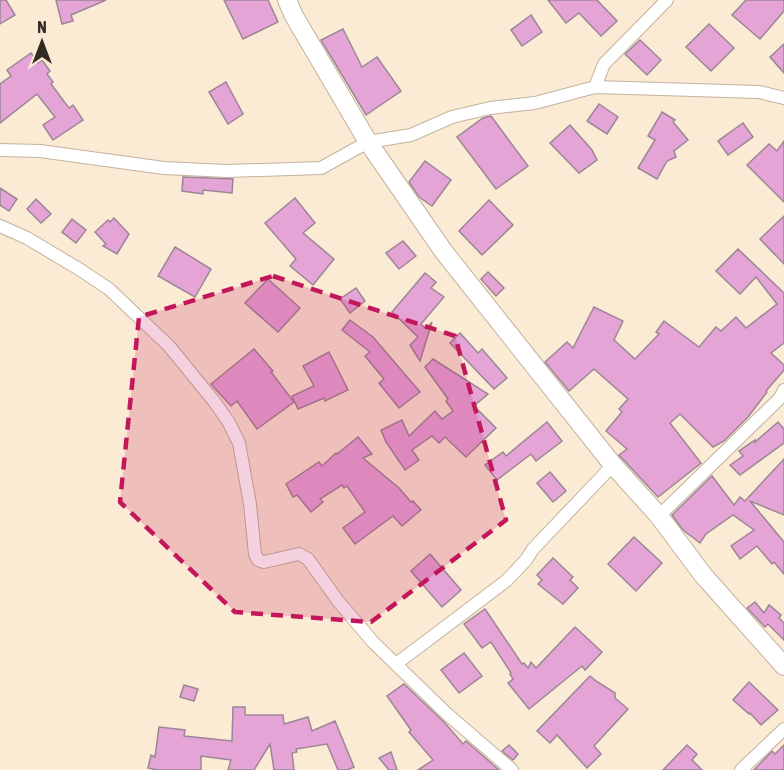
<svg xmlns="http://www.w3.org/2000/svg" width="784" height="770" viewBox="0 0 784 770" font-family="'Asap Condensed',sans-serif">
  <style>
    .building { fill: #e4a5d6; stroke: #9c8696; stroke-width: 1.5 }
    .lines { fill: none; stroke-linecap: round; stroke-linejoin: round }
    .minor-casing { stroke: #c3b39e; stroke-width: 14 }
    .secondary-casing { stroke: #c3b39e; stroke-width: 20 }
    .minor { stroke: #fff; stroke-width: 12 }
    .secondary { stroke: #fff; stroke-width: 18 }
    .marked { fill: #c2185b; fill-opacity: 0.2; stroke: #c2185b; stroke-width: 4.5; stroke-dasharray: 12 8; stroke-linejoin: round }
  </style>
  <rect width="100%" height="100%" fill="#fbead4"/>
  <g class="building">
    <polygon points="0,0 6,0 15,15 0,24"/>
    <polygon points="56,0 106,0 71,15 73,21 62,24"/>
    <polygon points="224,0 268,0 278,22 243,39"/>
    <polygon points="548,0 597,0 617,21 601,36 579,13 566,23"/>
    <polygon points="746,0 784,0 784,11 760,39 732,15"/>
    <polygon points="531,15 542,32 522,46 511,30"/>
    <polygon points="709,24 734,48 711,71 686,47"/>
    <polygon points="343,29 362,67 377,57 401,91 366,115 321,40"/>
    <polygon points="640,40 661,60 647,75 625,54"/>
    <polygon points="784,44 784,73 770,57"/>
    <polygon points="31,53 38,63 42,60 50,71 47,74 53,82 51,84 69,108 73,105 83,120 53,140 43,125 55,117 37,94 0,123 0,84 11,76 7,70"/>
    <polygon points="226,82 243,114 228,124 209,92"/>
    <polygon points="599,104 618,117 607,134 587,121"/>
    <polygon points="662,112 675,120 673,122 688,140 674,151 676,157 667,161 657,179 638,168 655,140 648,136"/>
    <polygon points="491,116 528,166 496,189 457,137 483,118"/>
    <polygon points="743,123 753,137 728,155 718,141"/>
    <polygon points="570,125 592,150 597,160 579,173 550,143"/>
    <polygon points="784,141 784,202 747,165 769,144 777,151"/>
    <polygon points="425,161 451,180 432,206 419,197 409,182"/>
    <polygon points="183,177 233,179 232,193 203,190 203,194 182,191"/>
    <polygon points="0,188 17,199 9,211 0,205"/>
    <polygon points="295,198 315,223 303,233 334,259 313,285 290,266 296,259 265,223"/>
    <polygon points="36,199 51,214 41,223 27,209"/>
    <polygon points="489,200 513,225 482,255 459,231"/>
    <polygon points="784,216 784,264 760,239"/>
    <polygon points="114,218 129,234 117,254 103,246 106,244 95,232 108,220 110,222"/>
    <polygon points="72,219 86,230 76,243 62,232"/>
    <polygon points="403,241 416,256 399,269 386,253"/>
    <polygon points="175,247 211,269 195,297 158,276"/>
    <polygon points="738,249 784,293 784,343 771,353 784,365 784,370 766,391 767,392 748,417 724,441 713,447 680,414 670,423 701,463 658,497 619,455 627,449 606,431 622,412 619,409 628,399 594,369 569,391 545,362 567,342 573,348 594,307 623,321 614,340 635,359 659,334 656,332 664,321 699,347 716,327 721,331 736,317 746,328 777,304 756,277 740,294 716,271"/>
    <polygon points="488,272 504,288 496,296 481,279"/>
    <polygon points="425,273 436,282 431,288 444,297 421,324 426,329 432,322 420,361 410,345 418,337 392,312"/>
    <polygon points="268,279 300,308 278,332 245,303"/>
    <polygon points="356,288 365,301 350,313 340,299"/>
    <polygon points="350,320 373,337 420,392 399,408 379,383 384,379 365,356 370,352 342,330"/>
    <polygon points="460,333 478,353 482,349 507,378 494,389 450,343"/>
    <polygon points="254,349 273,371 271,372 294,402 257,429 237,401 231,406 211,384"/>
    <polygon points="329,352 348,390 325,401 324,398 298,409 292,396 314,386 303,366"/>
    <polygon points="433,359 488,394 474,406 496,428 466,457 445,437 439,443 432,436 412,450 419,460 405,470 386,442 381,430 402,420 409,436 435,411 442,419 453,411 446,401 448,399 425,367"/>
    <polygon points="547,422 562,441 536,461 531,454 497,480 485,465 503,452 506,456"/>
    <polygon points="778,422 784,429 784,443 740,475 730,465 743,456 739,451 755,440 755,442"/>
    <polygon points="358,437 372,454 363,458 399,488 411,502 413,501 421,510 402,526 393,516 355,544 343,528 365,512 347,486 344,488 342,485 320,499 323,502 311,512 297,495 293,497 286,484 319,462 322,466 336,453 337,454"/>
    <polygon points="784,459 784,515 750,501 784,542 784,574 774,562 772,564 757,546 740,559 731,546 754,530 733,515 706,534 700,543 683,530 672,515 712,476 734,505 740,497 745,501"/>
    <polygon points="550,472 566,491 553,502 537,483"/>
    <polygon points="634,537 662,563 636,591 608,564"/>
    <polygon points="430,554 461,590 442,607 411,571"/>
    <polygon points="553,558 573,577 570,580 578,588 563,604 538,584 542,580 537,575"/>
    <polygon points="755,602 764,613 769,605 781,615 779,618 784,623 784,640 768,624 765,627 747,608"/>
    <polygon points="485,609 522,664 524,663 528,668 531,662 536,668 575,627 602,652 585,670 582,666 529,709 508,683 513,679 510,674 511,673 491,642 482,648 464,624"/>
    <polygon points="464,653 482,676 459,693 441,670"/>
    <polygon points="590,676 596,681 615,693 615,698 628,709 594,746 601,754 587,768 557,735 550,743 537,731"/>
    <polygon points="749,682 778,710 761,725 750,713 749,714 733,700"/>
    <polygon points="404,684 445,723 463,744 466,741 499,770 418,770 433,760 409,732 411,730 387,696"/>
    <polygon points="184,685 198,689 194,701 180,697"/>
    <polygon points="233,707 245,707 245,715 283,715 284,724 308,717 312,731 335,721 354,767 347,770 338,770 327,744 296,749 297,752 292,753 294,770 274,770 270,744 254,770 228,770 231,760 201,756 201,770 158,770 148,768 151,755 155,757 159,727 185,730 184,736 232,741"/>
    <polygon points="509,745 518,754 513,760 502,751"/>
    <polygon points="687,745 697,754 692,760 702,770 663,770"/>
    <polygon points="784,745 784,770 754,770 772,751 775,754"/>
    <polygon points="391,752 397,770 389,770 379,758"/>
  </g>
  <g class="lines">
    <g class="minor-casing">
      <g id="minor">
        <polyline points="595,87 604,64 667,0"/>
        <polyline points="0,150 40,151 164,168 227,171 321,168 368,142 411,135 452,117 490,108 535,103 595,87 759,92 784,98"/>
        <polyline points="0,226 27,238 79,269 109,289 169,346 213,400 228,421 239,443 250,504 255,554 258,560 264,562 299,554 308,559 338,601 373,642 446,713 512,770"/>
        <polyline points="659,516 780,398 784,390"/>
        <polyline points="396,664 506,581 526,560 533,549 613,465"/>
        <polyline points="741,770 784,729"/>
      </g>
    </g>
    <g class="secondary-casing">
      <polyline id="secondary" points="287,0 294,16 368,142 444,252 613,465 659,516 703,575 784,666"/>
    </g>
    <use href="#minor" class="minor"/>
    <use href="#secondary" class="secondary"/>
  </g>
  <path class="marked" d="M273,276L455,336L506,520L371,622L235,612L120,502L139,317Z"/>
  <g transform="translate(42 42)" stroke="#fbead4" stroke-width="4.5" paint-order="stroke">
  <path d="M0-4.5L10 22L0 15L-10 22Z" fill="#312b22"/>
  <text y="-9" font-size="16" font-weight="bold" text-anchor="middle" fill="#312b22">N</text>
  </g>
</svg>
